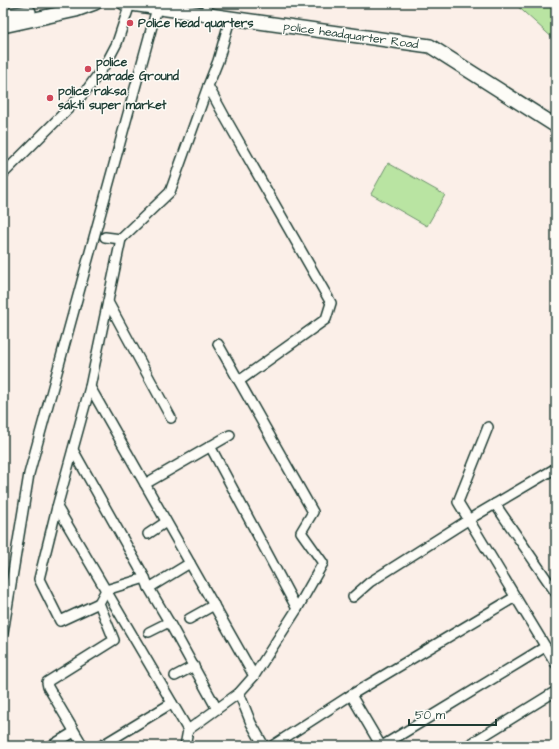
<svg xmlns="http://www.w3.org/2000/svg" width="559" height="749" viewBox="0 0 559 749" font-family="'Architects Daughter',sans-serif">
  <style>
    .green { fill: #b9e4a2; stroke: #6c906b }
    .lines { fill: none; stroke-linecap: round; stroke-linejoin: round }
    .street-casing { stroke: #1f3d34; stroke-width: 12 }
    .secondary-casing { stroke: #1f3d34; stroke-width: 16 }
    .street { stroke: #fdfcf7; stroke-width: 9 }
    .secondary { stroke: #fdfcf7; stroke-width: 13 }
    .poi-dot { fill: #d1495b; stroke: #fdfcf7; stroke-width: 1.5 }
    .labels { text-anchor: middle; stroke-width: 3; stroke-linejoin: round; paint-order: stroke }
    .poi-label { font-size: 12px; font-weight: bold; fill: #1f3d34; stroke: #fdfcf7; text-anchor: start }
    .street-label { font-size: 12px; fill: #1f3d34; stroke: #fdfcf7 }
  </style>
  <rect width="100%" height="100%" fill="#fbefe8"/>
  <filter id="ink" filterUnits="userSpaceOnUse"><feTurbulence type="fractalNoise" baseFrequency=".025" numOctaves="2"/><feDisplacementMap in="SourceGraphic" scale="8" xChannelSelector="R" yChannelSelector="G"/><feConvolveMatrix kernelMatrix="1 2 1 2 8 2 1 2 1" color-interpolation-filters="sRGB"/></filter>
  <g filter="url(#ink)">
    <g class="green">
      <polygon points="514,3 556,3 556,41"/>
      <polygon points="388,163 445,195 427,226 371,194"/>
    </g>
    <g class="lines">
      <g class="street-casing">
        <g id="street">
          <polyline points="205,15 208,3"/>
          <polyline points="230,19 218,61 208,86 226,119 331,303 326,319 239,381"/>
          <polyline points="3,174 86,91 107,62 117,43 130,4"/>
          <polyline points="105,237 121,239 170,192 208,86"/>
          <polyline points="121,239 90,387 254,676 239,693 251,723 264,746"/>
          <polyline points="108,302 171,418"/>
          <polyline points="218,344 313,512 301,532 323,563 297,609"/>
          <polyline points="90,387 57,507 188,730 185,746"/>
          <polyline points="488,427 458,502 556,664"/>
          <polyline points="210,446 297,609 254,676"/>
          <polyline points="73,450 145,578 149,588 169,622 217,709"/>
          <polyline points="145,484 230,435"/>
          <polyline points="495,504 556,593"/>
          <polyline points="57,507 39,579 60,621 99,603"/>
          <polyline points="148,534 166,522"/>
          <polyline points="149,588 190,563"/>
          <polyline points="353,597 370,582 468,520 556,468"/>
          <polyline points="189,619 214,605"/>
          <polyline points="149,632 169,622"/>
          <polyline points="3,633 29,474 157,8"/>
          <polyline points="175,676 194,666"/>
          <polyline points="351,695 515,597"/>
          <polyline points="188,730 239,693"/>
          <polyline points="51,746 74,732"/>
          <polyline points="83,746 48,687 47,682 114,640 99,603 106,590 145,578"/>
          <polyline points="101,746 172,703"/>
          <polyline points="272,746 351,695 381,746"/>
          <polyline points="382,746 545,647"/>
          <polyline points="467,746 556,691"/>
        </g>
      </g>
      <g class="secondary-casing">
        <g id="secondary">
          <polyline points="124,3 430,46 556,126"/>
          <polyline points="3,16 29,12"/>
          <polyline points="3,26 76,10 95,3"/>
        </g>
      </g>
      <use href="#street" class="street"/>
      <use href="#secondary" class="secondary"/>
    </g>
  </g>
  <g class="poi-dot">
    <circle cx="130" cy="23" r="4"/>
    <circle cx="88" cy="69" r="4"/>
    <circle cx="50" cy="98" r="4"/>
  </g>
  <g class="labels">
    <g class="poi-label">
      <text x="138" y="27">Police head quarters</text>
      <text x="96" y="66">police<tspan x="96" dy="14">parade Ground</tspan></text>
      <text x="58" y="95">police raksa<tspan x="58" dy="14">sakti super market</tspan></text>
    </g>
    <g class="street-label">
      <text transform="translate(351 35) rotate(8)" y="4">police headquarter Road</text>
    </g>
  </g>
  <rect width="559" height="749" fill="none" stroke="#fdfcf7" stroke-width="16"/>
  <rect x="8" y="8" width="543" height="733" fill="none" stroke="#1f3d34" stroke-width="1.5" filter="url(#ink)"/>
  <path d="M409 719v6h87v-6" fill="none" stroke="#1f3d34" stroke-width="2"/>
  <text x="415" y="719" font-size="12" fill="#1f3d34" stroke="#fdfcf7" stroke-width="3" paint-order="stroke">50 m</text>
</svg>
